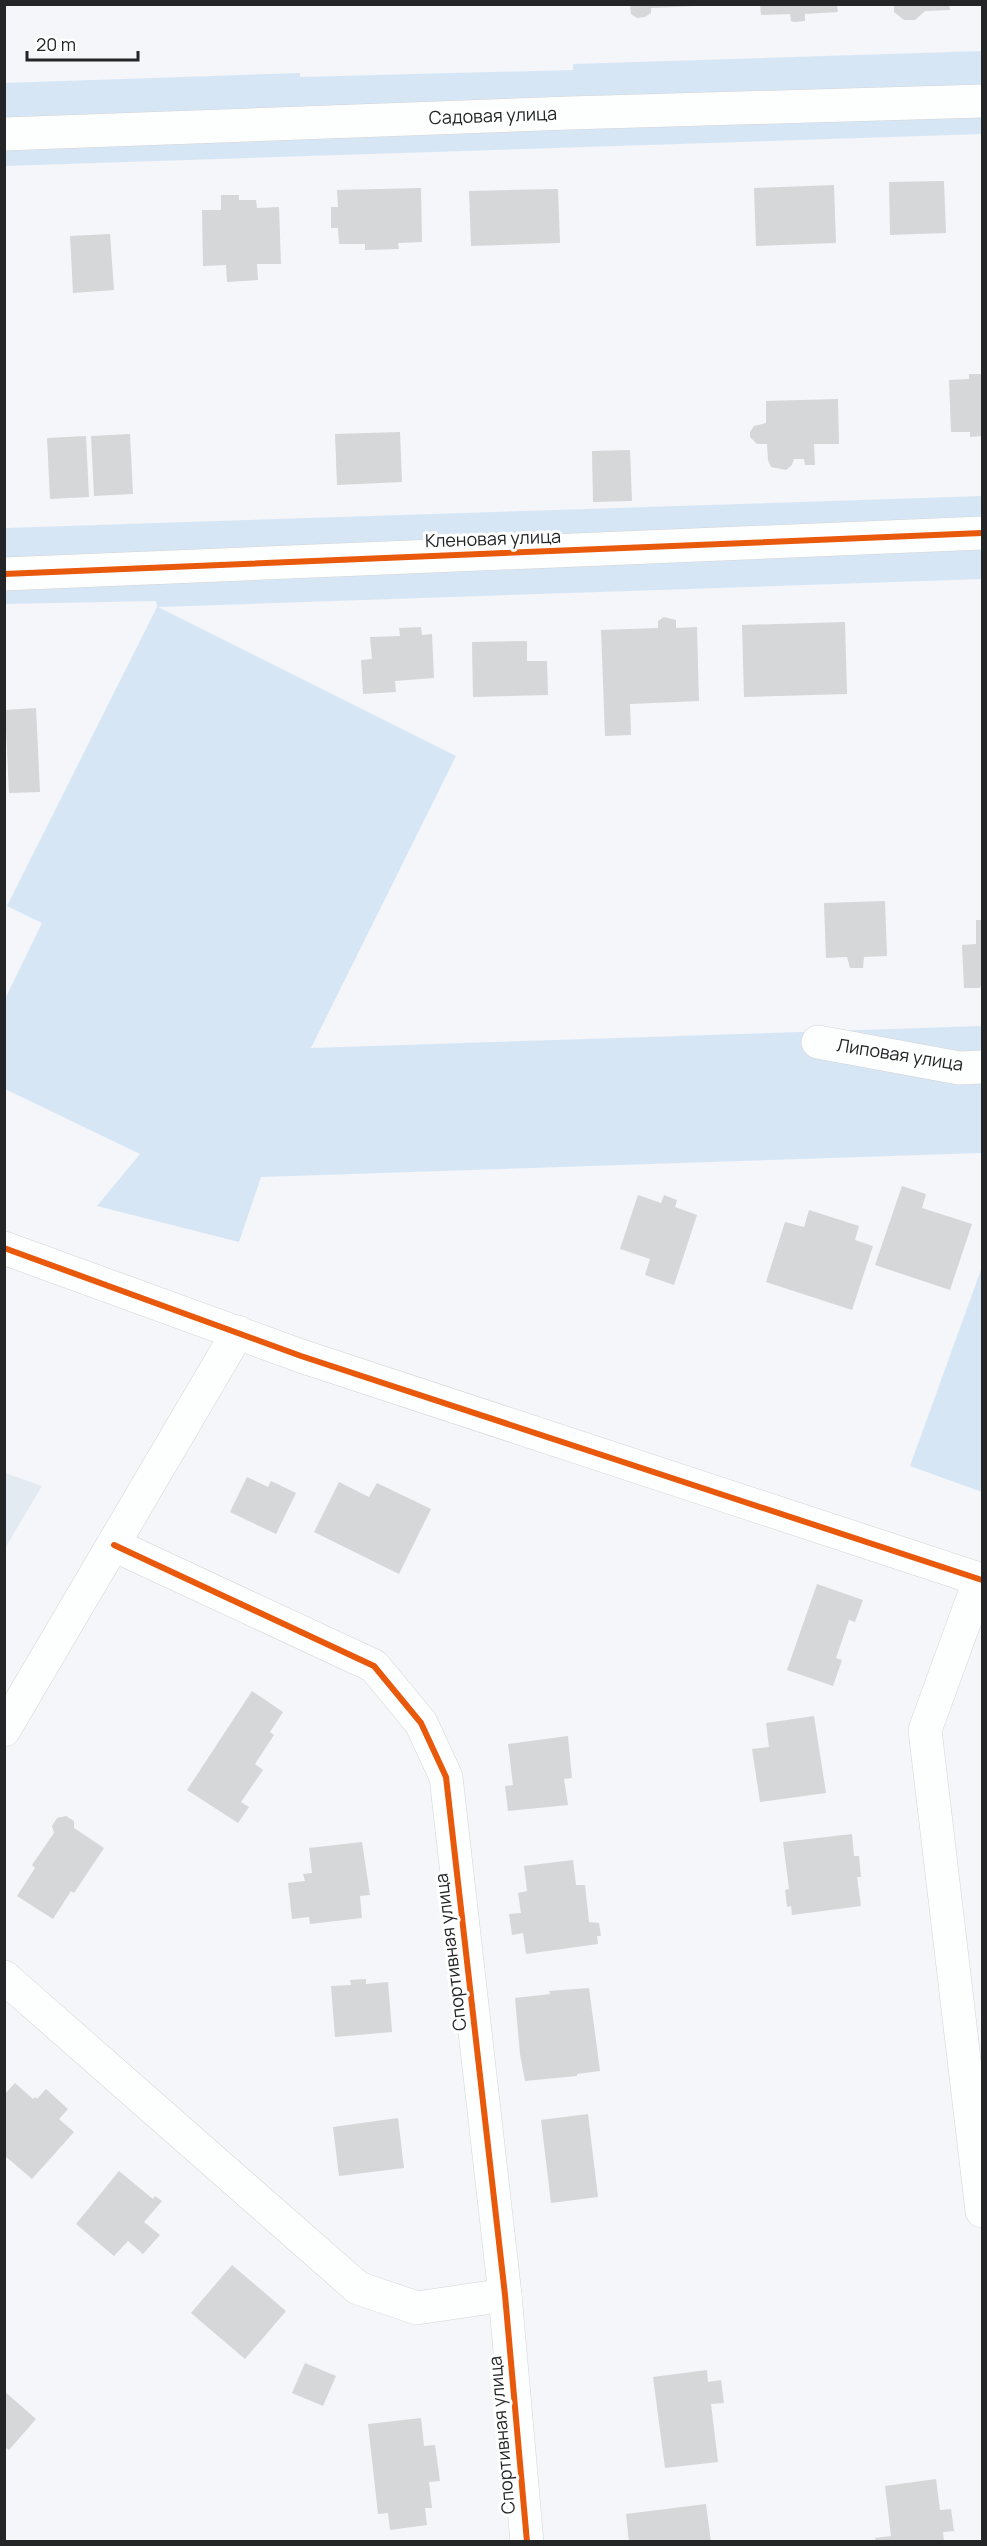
<svg xmlns="http://www.w3.org/2000/svg" width="987" height="2546" viewBox="0 0 987 2546" font-family="Manrope,sans-serif">
  <style>
    .built { fill: #e4eaf1 }
    .green { fill: #d7e6f5 }
    .building { fill: #d5d7d9 }
    .lines { fill: none; stroke-linecap: round; stroke-linejoin: round }
    .minor-casing { stroke: #d2d4d6; stroke-width: 34 }
    .minor { stroke: #fdfefe; stroke-width: 33 }
    .cycleway-casing { stroke: #fff; stroke-width: 10 }
    .cycleway { stroke: #e8590c; stroke-width: 6 }
    .labels { text-anchor: middle; stroke-width: 6; stroke-linejoin: round; paint-order: stroke }
    .street-label { font-size: 18px; fill: #232526; stroke: #fff }
  </style>
  <rect width="100%" height="100%" fill="#f4f6f9"/>
  <polygon class="built" points="5,1473 42,1486 5,1548 4,1473"/>
  <g class="green">
    <polygon points="982,51 982,134 5,166 4,83 300,73 300,77 573,70 573,64"/>
    <polygon points="982,496 982,579 158,607 456,756 311,1048 982,1026 982,1153 261,1177 239,1242 97,1206 140,1154 5,1089 4,1001 42,923 7,906 157,607 156,601 5,604 5,528"/>
    <polygon points="982,1267 982,1492 910,1466"/>
  </g>
  <g class="building">
    <polygon points="630,4 695,4 695,6 651,8 651,13 645,17 637,18 631,14"/>
    <polygon points="760,4 837,4 838,12 805,14 805,21 794,22 791,21 790,14 761,15"/>
    <polygon points="894,4 949,4 950,10 925,11 915,20 904,20 894,12"/>
    <polygon points="944,181 946,233 890,235 889,182"/>
    <polygon points="834,185 836,243 756,246 754,188"/>
    <polygon points="421,188 422,242 398,243 399,249 365,250 365,244 339,244 338,228 331,228 331,207 338,207 337,190"/>
    <polygon points="558,189 560,243 471,246 469,191"/>
    <polygon points="221,195 239,195 239,200 256,200 257,208 279,207 281,264 257,264 258,280 227,282 226,265 203,266 202,210 221,210"/>
    <polygon points="110,234 114,290 73,293 70,236"/>
    <polygon points="969,374 982,374 982,436 970,437 970,432 951,432 949,380 969,379"/>
    <polygon points="838,399 839,444 814,444 815,465 805,465 804,459 794,459 792,465 786,470 771,467 768,460 767,444 757,444 750,437 750,432 754,426 766,423 766,401"/>
    <polygon points="400,432 402,482 337,485 335,434"/>
    <polygon points="130,434 133,494 94,496 91,436"/>
    <polygon points="86,436 89,497 50,499 47,438"/>
    <polygon points="630,450 632,501 593,502 592,451"/>
    <polygon points="664,617 676,620 676,628 697,627 699,701 630,704 631,735 605,736 601,630 658,628 658,621"/>
    <polygon points="845,622 847,694 744,697 742,625"/>
    <polygon points="421,627 422,635 432,634 434,678 395,681 396,692 363,694 361,660 372,659 370,637 400,636 399,628"/>
    <polygon points="527,641 527,661 547,661 548,695 473,697 472,642"/>
    <polygon points="36,708 40,792 9,793 5,710"/>
    <polygon points="885,901 887,956 864,957 863,968 850,968 847,957 826,958 824,903"/>
    <polygon points="976,920 982,920 982,984 980,988 964,988 962,945 976,944"/>
    <polygon points="902,1186 926,1194 922,1208 972,1224 950,1290 875,1265"/>
    <polygon points="638,1195 661,1203 664,1195 677,1200 675,1207 697,1215 674,1285 645,1275 650,1259 620,1249"/>
    <polygon points="809,1210 859,1226 855,1240 873,1246 852,1310 766,1282 785,1222 804,1227"/>
    <polygon points="247,1477 268,1487 271,1481 296,1493 276,1534 230,1512"/>
    <polygon points="339,1482 369,1497 377,1483 431,1509 399,1574 314,1532"/>
    <polygon points="817,1584 863,1600 855,1622 849,1620 836,1658 842,1660 833,1686 787,1670"/>
    <polygon points="252,1691 283,1712 270,1732 274,1735 255,1764 263,1770 241,1802 249,1807 238,1823 187,1790"/>
    <polygon points="814,1716 826,1793 760,1802 752,1749 769,1747 766,1723"/>
    <polygon points="568,1736 572,1778 564,1779 568,1805 508,1811 505,1786 513,1785 508,1744"/>
    <polygon points="66,1816 74,1821 74,1828 104,1848 74,1893 71,1891 53,1919 17,1896 35,1868 32,1865 54,1833 52,1826 57,1818"/>
    <polygon points="852,1834 854,1856 859,1856 861,1877 857,1877 861,1906 792,1915 791,1906 787,1907 785,1890 789,1889 783,1842"/>
    <polygon points="362,1842 370,1895 360,1896 362,1918 310,1924 309,1917 292,1919 288,1883 305,1881 303,1874 312,1873 309,1848"/>
    <polygon points="573,1860 576,1885 585,1885 589,1922 599,1923 601,1936 597,1936 598,1944 526,1954 523,1933 512,1935 509,1914 521,1913 518,1893 527,1891 524,1866"/>
    <polygon points="366,1979 366,1984 388,1982 392,2032 335,2037 331,1986 351,1985 350,1980"/>
    <polygon points="589,1988 600,2071 577,2074 577,2076 525,2081 520,2054 515,1998 550,1994 549,1991"/>
    <polygon points="15,2083 33,2099 35,2097 37,2099 46,2089 68,2109 59,2119 74,2132 32,2179 4,2155 4,2095"/>
    <polygon points="588,2114 598,2197 551,2203 541,2120"/>
    <polygon points="398,2118 404,2168 339,2176 333,2127"/>
    <polygon points="119,2171 153,2199 155,2196 162,2201 144,2222 160,2235 143,2254 128,2241 114,2256 76,2224"/>
    <polygon points="232,2265 286,2311 245,2359 191,2313"/>
    <polygon points="305,2363 336,2376 323,2406 292,2393"/>
    <polygon points="707,2370 708,2382 721,2380 724,2403 711,2404 718,2462 665,2468 653,2377"/>
    <polygon points="4,2391 36,2419 9,2450 4,2447"/>
    <polygon points="421,2418 424,2446 435,2445 440,2481 429,2482 432,2508 425,2508 427,2525 390,2530 388,2513 378,2514 368,2424"/>
    <polygon points="936,2479 940,2510 951,2509 954,2531 943,2532 944,2542 876,2542 875,2538 891,2536 885,2486"/>
    <polygon points="706,2504 711,2542 629,2542 626,2514"/>
  </g>
  <g class="lines">
    <g class="minor-casing">
      <g id="minor">
        <polyline points="4,134 570,113 982,101"/>
        <polyline points="4,574 982,533"/>
        <polyline points="818,1042 959,1068 982,1067"/>
        <polyline points="4,1248 301,1356 982,1580"/>
        <polyline points="114,1545 374,1666 421,1723 446,1777 505,2295 527,2542"/>
        <polyline points="980,1579 925,1730 982,2211"/>
        <polyline points="4,1730 238,1332"/>
        <polyline points="4,1977 358,2288 417,2308 505,2295"/>
      </g>
    </g>
    <use href="#minor" class="minor"/>
    <g class="cycleway-casing">
      <g id="cycleway">
        <polyline points="4,574 982,533"/>
        <polyline points="4,1248 301,1356 982,1580"/>
        <polyline points="114,1545 374,1666 421,1723 446,1777 505,2295 527,2542"/>
      </g>
    </g>
    <use href="#cycleway" class="cycleway"/>
  </g>
  <g class="labels">
    <g class="street-label">
      <text transform="translate(493 116) rotate(-2)" y="6">Садовая улица</text>
      <text transform="translate(493 539) rotate(-2)" y="6">Кленовая улица</text>
      <text transform="translate(900 1055) rotate(9)" y="6">Липовая улица</text>
      <text transform="translate(451 1952) rotate(-97)" y="6">Спортивная улица</text>
      <text transform="translate(502 2435) rotate(-95)" y="6">Спортивная улица</text>
    </g>
  </g>
  <rect width="987" height="2546" fill="none" stroke="#232526" stroke-width="12"/>
  <path d="M27 51v9h111v-9" fill="none" stroke="#232526" stroke-width="3"/>
  <text x="36" y="51" font-size="18" fill="#232526" stroke="#ffffff" stroke-width="4.5" paint-order="stroke">20 m</text>
</svg>
